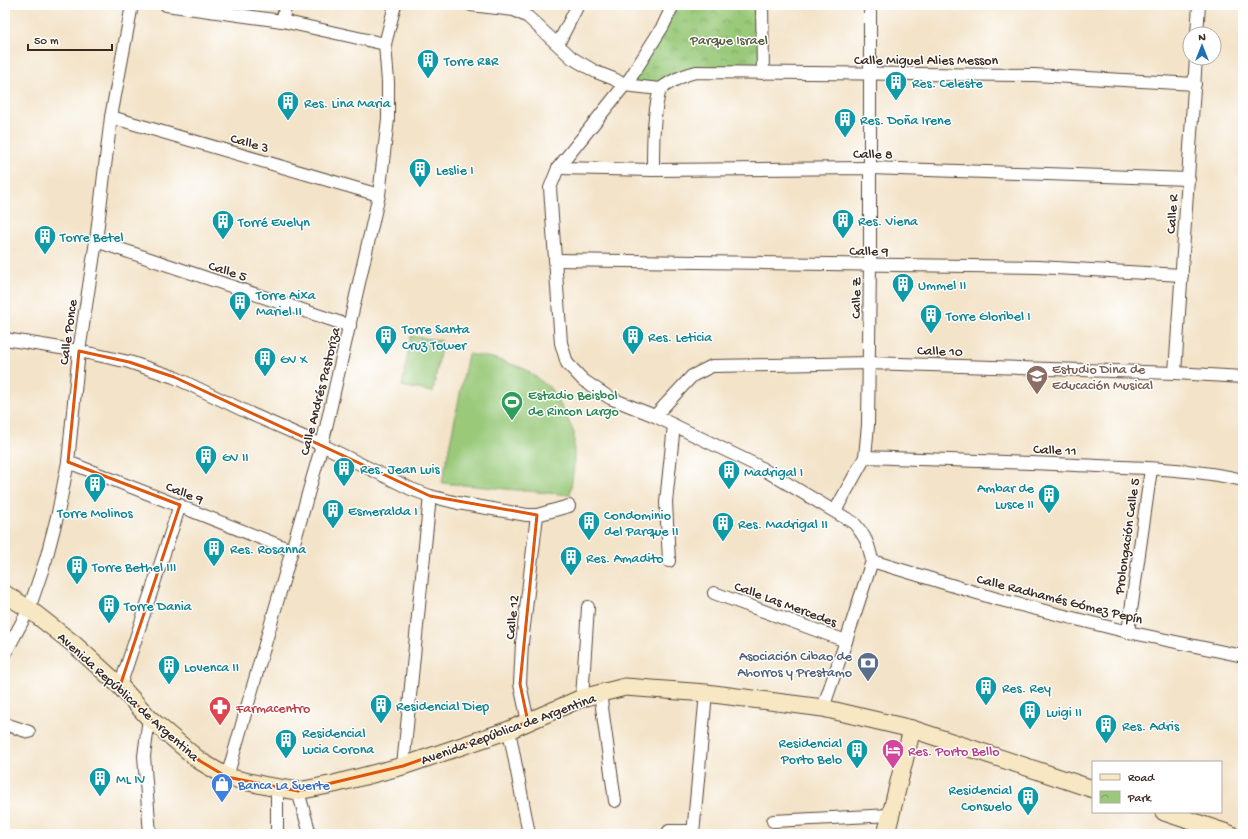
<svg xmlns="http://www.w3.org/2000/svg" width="1248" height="839" viewBox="0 0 1248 839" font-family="'Gochi Hand',sans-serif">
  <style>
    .grass { fill: #99c979; stroke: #6a7a4c }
    .park { fill: url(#park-crowns); stroke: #6a7a4c }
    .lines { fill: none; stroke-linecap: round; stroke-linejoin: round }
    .minor-casing { stroke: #574638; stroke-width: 14 }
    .secondary-casing { stroke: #574638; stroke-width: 19 }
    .minor { stroke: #fff; stroke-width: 12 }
    .secondary { stroke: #f7e8c3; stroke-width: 17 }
    .marked { fill: none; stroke: #df570d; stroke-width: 3; stroke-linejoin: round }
    .labels { text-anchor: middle; stroke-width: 3; stroke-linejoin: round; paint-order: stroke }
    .park-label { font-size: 14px; fill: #575a39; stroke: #fff }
    .street-label { font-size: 14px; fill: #3b2a1e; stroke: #fff }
    .culture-label { font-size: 14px; fill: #0d838f; stroke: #fff; text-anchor: start }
    .education-label { font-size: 14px; fill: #785e54; stroke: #fff; text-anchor: start }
    .leisure-label { font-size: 14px; fill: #27864d; stroke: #fff; text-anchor: start }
    .service-label { font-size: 14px; fill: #4e5e75; stroke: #fff; text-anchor: end }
    .health-label { font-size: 14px; fill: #be3a42; stroke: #fff; text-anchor: start }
    .hotel-label { font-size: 14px; fill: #b23c85; stroke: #fff; text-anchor: start }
    .shop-label { font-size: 14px; fill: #366cbe; stroke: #fff; text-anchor: start }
  </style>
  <defs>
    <pattern id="park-crowns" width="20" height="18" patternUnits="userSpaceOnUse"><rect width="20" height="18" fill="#99c979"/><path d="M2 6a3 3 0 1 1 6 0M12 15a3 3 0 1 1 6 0" fill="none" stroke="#7ea363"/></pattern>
  </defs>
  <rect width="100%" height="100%" fill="#fff"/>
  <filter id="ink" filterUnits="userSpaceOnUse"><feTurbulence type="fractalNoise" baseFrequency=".025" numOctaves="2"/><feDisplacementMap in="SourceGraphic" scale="8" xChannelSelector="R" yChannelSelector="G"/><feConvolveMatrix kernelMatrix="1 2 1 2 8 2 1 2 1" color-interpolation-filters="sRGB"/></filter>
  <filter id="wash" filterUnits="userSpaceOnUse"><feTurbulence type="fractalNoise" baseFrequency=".012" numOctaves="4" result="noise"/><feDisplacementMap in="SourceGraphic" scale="16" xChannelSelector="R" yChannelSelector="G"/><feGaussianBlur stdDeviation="0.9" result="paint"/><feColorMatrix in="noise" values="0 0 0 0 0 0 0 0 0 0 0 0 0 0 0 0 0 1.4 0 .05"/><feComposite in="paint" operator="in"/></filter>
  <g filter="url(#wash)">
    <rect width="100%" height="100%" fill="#f3e3c8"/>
    <g class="grass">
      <polygon points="411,336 442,341 433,392 402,386"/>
      <polygon points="468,354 493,358 525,369 550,388 564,411 574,433 574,465 570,495 442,483"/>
    </g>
    <polygon class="park" points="673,5 762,5 763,73 696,72 660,89 624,85"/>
  </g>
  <g filter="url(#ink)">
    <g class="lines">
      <g class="minor-casing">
        <g id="minor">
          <polyline points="166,5 282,21 385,44"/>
          <polyline points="471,5 514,10 528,17 572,58 596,72 614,79 624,85 660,89"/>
          <path d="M673,5L663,26L631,77L558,168L550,188L561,343L567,363L583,380L610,398L655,416L756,465L854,523C865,536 869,544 872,561L846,641L823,708"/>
          <polyline points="762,5 763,73"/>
          <polyline points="282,21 286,5"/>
          <polyline points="1197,34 1199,5"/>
          <polyline points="558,44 578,5"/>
          <path d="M660,89C672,81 682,75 696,72L1034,75L1195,84"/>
          <polyline points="111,117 379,195"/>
          <polyline points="558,168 653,170 870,168 1189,179"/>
          <path d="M653,170C653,143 653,115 660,89"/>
          <polyline points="96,241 350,326"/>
          <polyline points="555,260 1038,267 1182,275"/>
          <polyline points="5,339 79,351 129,362 174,377 251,414 322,445 411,489 430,496 458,503 527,515 537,515 569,506"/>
          <polyline points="1175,373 1196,58"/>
          <polyline points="655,416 692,376 712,366 869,363 1175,373 1243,377"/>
          <path d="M865,457C943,460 1021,462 1098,466C1146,468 1197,469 1243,480"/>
          <polyline points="68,462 291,550"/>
          <polyline points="835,511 865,457 868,425 870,265 870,5"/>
          <polyline points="669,561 666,502 674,425"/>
          <polyline points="872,561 997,599 1128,632 1243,656"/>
          <polyline points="714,593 846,641"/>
          <polyline points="1128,632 1151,469"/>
          <polyline points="5,654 29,609 46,559 58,513 68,462 79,351 96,241 111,117 132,5"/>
          <polyline points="120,686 180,505"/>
          <polyline points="600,693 615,801"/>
          <polyline points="582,698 588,607"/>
          <polyline points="149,718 144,756 150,834"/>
          <polyline points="528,722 520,684 522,643 537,515"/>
          <polyline points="5,724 29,732"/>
          <polyline points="509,730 529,834"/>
          <polyline points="403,766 430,496"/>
          <polyline points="227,777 322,445 379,195 388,119 388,82 385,44 395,5"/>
          <polyline points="277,788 277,834"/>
          <polyline points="298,791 310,834"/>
          <polyline points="773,821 891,815"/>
          <polyline points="667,834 669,831 693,831"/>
          <polyline points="693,834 706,693"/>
        </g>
      </g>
      <g class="secondary-casing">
        <g id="secondary">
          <polyline points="5,594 29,609 75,645 120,686 149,718 200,761 227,777 267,786 298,791 334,784 403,766 509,730 582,698 625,687 706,693 823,708 912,729 1093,789"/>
          <polyline points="1164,812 1230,834"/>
          <polyline points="886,834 912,729"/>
        </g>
      </g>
      <use href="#minor" class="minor"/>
      <use href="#secondary" class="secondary"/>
    </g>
  </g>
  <path class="marked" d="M79,351L129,362L174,377L430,496L537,515L520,684L528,722L403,766L298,791L227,777L200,761L149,718L120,686L180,505L68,462Z"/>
  <defs>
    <g id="building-pin" transform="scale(1.15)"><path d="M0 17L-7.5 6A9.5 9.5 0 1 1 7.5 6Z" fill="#0f9aa8" stroke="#fff"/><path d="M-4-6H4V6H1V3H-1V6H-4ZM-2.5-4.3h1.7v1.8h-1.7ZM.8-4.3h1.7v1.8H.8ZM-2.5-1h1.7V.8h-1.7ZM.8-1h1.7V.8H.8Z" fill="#fff"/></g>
    <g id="school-pin" transform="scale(1.15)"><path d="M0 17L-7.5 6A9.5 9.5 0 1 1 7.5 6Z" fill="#8d6e63" stroke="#fff"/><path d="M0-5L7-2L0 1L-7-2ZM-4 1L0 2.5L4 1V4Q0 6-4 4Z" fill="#fff"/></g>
    <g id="stadium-pin" transform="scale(1.15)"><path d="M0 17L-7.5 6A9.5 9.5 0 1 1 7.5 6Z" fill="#2e9e5b" stroke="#fff"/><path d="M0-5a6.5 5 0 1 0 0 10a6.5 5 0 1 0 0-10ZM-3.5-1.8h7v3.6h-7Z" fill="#fff"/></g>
    <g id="bank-pin" transform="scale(1.15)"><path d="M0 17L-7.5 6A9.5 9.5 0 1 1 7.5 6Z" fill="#5c6f8a" stroke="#fff"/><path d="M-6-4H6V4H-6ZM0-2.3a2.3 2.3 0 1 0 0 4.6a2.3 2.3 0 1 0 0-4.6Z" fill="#fff"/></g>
    <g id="pharmacy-pin" transform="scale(1.15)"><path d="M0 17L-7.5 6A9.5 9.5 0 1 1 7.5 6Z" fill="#e0444e" stroke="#fff"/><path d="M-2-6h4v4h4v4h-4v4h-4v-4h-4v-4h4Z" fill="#fff"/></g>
    <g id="hotel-pin" transform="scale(1.15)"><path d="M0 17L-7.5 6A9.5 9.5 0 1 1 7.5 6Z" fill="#d1479c" stroke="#fff"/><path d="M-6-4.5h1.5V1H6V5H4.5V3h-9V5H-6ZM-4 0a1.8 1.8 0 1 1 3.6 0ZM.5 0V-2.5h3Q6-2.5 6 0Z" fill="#fff"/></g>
    <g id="shop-pin" transform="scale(1.15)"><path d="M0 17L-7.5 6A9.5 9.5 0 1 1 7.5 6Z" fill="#3f7fe0" stroke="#fff"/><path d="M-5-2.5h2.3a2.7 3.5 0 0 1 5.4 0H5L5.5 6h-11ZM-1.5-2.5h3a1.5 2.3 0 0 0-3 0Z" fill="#fff"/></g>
  </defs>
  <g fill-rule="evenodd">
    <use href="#building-pin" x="428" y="60"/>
    <use href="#building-pin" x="896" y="82"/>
    <use href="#building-pin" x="288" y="102"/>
    <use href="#building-pin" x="845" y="119"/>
    <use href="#building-pin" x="420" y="169"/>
    <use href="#building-pin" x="843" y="220"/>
    <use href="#building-pin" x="223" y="221"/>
    <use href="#building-pin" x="45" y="236"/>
    <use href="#building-pin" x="903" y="284"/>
    <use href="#building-pin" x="240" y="302"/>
    <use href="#building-pin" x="931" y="315"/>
    <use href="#building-pin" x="386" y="336"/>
    <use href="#building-pin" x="633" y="336"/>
    <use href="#building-pin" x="265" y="358"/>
    <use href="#school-pin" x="1037" y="376"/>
    <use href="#stadium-pin" x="512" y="402"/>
    <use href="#building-pin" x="206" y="456"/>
    <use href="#building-pin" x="344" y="468"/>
    <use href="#building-pin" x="729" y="471"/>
    <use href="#building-pin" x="95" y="484"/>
    <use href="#building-pin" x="1049" y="495"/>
    <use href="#building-pin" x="333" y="510"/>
    <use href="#building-pin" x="589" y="522"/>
    <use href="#building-pin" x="723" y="523"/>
    <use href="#building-pin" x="214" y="548"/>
    <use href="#building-pin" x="571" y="557"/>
    <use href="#building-pin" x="77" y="566"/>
    <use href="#building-pin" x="109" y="605"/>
    <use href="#bank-pin" x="868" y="663"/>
    <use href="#building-pin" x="169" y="666"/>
    <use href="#building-pin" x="986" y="687"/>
    <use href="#building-pin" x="381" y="705"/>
    <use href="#pharmacy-pin" x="220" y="707"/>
    <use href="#building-pin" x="1030" y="711"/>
    <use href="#building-pin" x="1106" y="725"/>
    <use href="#building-pin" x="286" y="740"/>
    <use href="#building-pin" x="857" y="750"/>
    <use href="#hotel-pin" x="893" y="750"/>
    <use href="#building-pin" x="100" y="778"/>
    <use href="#shop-pin" x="222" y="784"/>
    <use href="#building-pin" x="1028" y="797"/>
  </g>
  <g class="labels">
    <g class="park-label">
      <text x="729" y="44">Parque Israel</text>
    </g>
    <g class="street-label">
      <text x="926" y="64">Calle Miguel Alies Messon</text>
      <text transform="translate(250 142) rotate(16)" y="5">Calle 3</text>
      <text transform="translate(873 153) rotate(1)" y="5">Calle 8</text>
      <text transform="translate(1171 214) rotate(-86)" y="5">Calle R</text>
      <text transform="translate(869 250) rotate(1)" y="5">Calle 9</text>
      <text transform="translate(228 270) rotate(18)" y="5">Calle 5</text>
      <text transform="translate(855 298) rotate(-89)" y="5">Calle Z</text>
      <text transform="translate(67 332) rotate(-82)" y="5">Calle Ponce</text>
      <text transform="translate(940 350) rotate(2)" y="5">Calle 10</text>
      <text transform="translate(319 391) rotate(-76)" y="5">Calle Andrés Pastoriza</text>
      <text transform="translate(1055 449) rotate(3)" y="5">Calle 11</text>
      <text transform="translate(185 492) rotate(22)" y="5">Calle 9</text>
      <text transform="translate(1126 536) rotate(-82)" y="5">Prolongación Calle 5</text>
      <text transform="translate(1060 598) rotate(14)" y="5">Calle Radhamés Gómez Pepín</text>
      <text transform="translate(786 603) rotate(20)" y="5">Calle Las Mercedes</text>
      <text transform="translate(511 617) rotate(-84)" y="5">Calle 12</text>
      <text transform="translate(129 696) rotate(42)" y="5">Avenida República de Argentina</text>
      <text transform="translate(508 728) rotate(-20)" y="5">Avenida República de Argentina</text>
    </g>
    <g class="culture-label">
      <text x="444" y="65">Torre R&amp;R</text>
      <text x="912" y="87">Res. Celeste</text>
      <text x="304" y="107">Res. Lina Maria</text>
      <text x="860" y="124">Res. Doña Irene</text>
      <text x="436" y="174">Leslie I</text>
      <text x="858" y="225">Res. Viena</text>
      <text x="238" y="226">Torré Evelyn</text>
      <text x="60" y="241">Torre Betel</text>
      <text x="918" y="289">Ummel II</text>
      <text x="256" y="299">Torre Aixa<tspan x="256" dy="16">Mariel II</tspan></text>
      <text x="946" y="320">Torre Gloribel I</text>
      <text x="402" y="333">Torre Santa<tspan x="402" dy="16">Cruz Tower</tspan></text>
      <text x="648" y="341">Res. Leticia</text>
      <text x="280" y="363">GV X</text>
      <text x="222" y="461">GV II</text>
      <text x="360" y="473">Res. Jean Luis</text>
      <text x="744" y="476">Madrigal I</text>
      <text x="1034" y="492" text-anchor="end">Ambar de<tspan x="1034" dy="16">Lusce II</tspan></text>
      <text x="348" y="515">Esmeralda I</text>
      <text x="95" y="517" text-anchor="middle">Torre Molinos</text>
      <text x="604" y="519">Condominio<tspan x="604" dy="16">del Parque II</tspan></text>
      <text x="738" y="528">Res. Madrigal II</text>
      <text x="230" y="553">Res. Rosanna</text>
      <text x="586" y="562">Res. Amadito</text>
      <text x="92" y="571">Torre Bethel III</text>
      <text x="124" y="610">Torre Dania</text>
      <text x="184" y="671">Lovenca II</text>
      <text x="1002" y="692">Res. Rey</text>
      <text x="396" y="710">Residencial Diep</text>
      <text x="1046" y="716">Luigi II</text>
      <text x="1122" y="730">Res. Adris</text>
      <text x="302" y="737">Residencial<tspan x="302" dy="16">Lucia Corona</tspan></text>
      <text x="842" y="747" text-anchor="end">Residencial<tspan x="842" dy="16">Porto Belo</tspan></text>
      <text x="116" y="783">ML IV</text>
      <text x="1012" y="794" text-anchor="end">Residencial<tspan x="1012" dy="16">Consuelo</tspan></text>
    </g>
    <g class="education-label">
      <text x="1052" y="373">Estudio Dina de<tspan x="1052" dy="16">Educación Musical</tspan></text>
    </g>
    <g class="leisure-label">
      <text x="528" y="399">Estadio Beisbol<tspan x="528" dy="16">de Rincon Largo</tspan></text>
    </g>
    <g class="service-label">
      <text x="852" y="660">Asociación Cibao de<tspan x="852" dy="16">Ahorros y Prestamo</tspan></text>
    </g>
    <g class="health-label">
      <text x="236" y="712">Farmacentro</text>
    </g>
    <g class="hotel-label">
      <text x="908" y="755">Res. Porto Bello</text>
    </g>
    <g class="shop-label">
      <text x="238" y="789">Banca La Suerte</text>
    </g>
  </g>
  <rect width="1248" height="839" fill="none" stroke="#fff" stroke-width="20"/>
  <rect x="1092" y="761" width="130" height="52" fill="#ffffff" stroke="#b1aaa5"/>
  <rect x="1100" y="774" width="20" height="6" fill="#f7e8c3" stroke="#b1aaa5"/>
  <text x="1128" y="781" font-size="12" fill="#3b2a1e">Road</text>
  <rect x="1100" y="791" width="20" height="12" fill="url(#park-crowns)" stroke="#b1aaa5"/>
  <text x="1128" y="801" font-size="12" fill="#3b2a1e">Park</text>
  <g transform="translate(1202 46)"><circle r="19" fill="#ffffff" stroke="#b1aaa5"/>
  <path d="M0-3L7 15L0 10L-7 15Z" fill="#1f6fb2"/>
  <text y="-6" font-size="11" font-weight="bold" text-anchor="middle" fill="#3b2a1e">N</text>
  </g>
  <path d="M28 44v6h84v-6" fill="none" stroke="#3b2a1e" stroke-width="2"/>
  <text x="34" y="44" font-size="12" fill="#3b2a1e" stroke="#ffffff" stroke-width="3" paint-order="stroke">50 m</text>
</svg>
